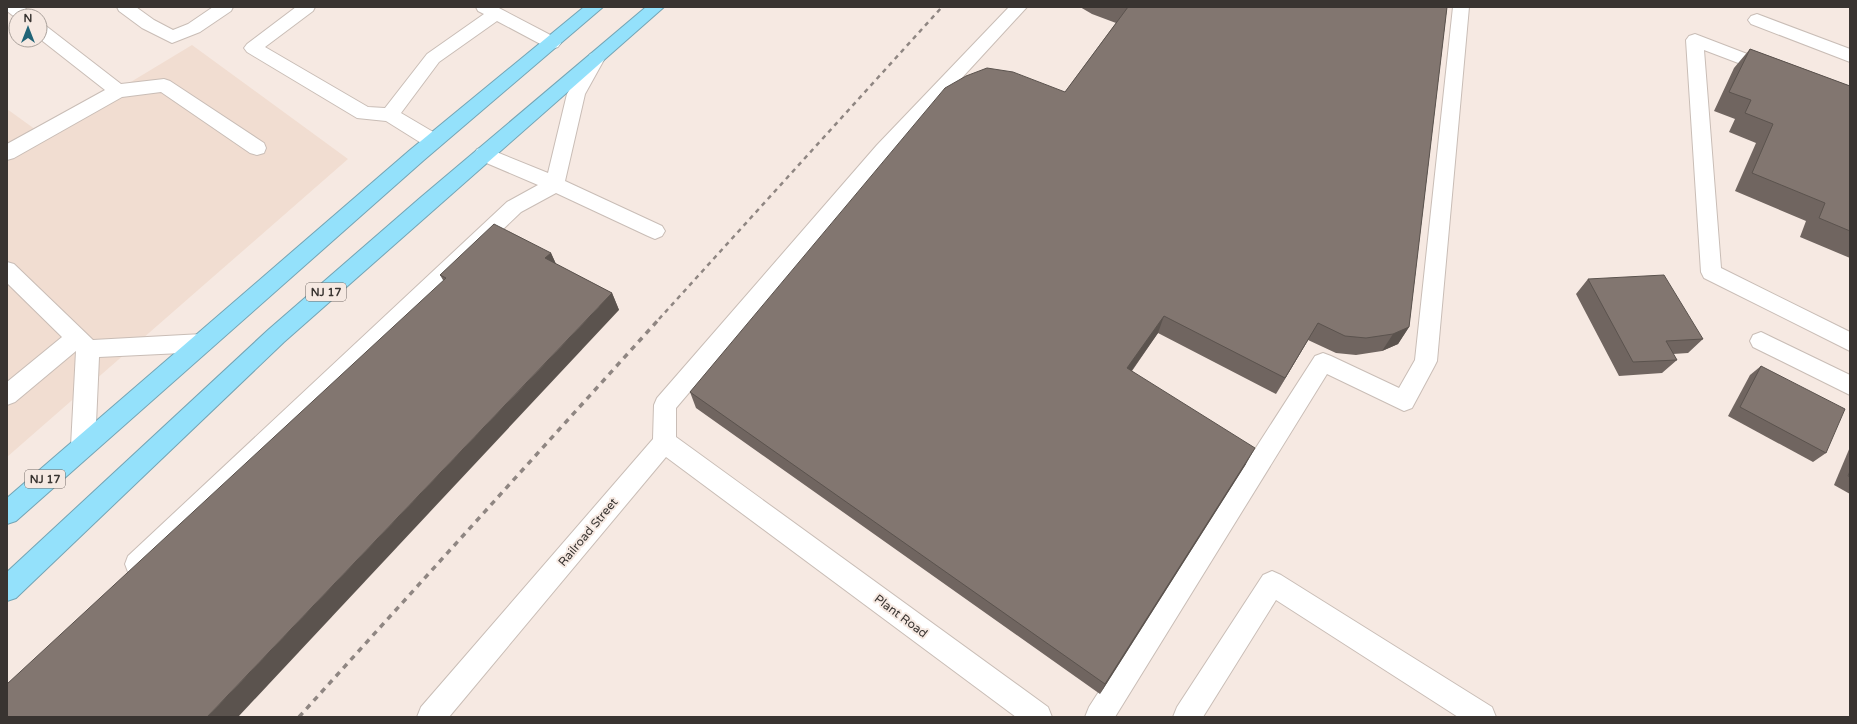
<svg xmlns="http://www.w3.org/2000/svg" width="1857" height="724" viewBox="0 0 1857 724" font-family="'Varela Round',sans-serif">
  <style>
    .built { fill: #f1ddd1 }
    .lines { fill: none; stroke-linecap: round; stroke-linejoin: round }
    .minor-casing { stroke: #c9bdb6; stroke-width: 2 }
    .highway-casing { stroke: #74a4b4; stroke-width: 2 }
    .minor { fill: #fff; fill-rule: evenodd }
    .highway { fill: #94e1fb; fill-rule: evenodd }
    .rail-far1 { stroke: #8f8682; stroke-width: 2.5; stroke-dasharray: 4.5 4.5; stroke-linecap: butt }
    .rail { stroke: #8f8682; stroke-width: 3.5; stroke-dasharray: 5.5 5.5; stroke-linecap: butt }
    .wall { fill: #706560 }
    .shaded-wall { fill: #5b534e }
    .building { fill: #827670; stroke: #5b534e }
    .labels { text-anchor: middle; stroke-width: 4; stroke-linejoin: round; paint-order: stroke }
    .shield { fill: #f6e9e2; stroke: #726a66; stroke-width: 1 }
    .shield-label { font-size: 11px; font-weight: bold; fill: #393431 }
    .street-label { font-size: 12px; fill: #393431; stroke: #f6e9e2 }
  </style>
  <rect width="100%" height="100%" fill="#f6e9e2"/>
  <polygon class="built" points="192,45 348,159 7,457 7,109 43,135"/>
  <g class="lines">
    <g class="minor-casing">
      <g id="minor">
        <polygon points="7,7 24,7 33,16 16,16 16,18 7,11"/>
        <polygon points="117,7 136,7 154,20 173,30 188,24 213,7 233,7 231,11 200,32 172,43 142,28 119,11"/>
        <polygon points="296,7 315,7 313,11 265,47 368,107 385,108 427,54 484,14 478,11 476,7 497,7 558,39 561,43 558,47 552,49 546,47 497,21 439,62 401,113 440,136 442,141 440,146 433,148 426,146 386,121 357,118 247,52 244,48 247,44"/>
        <polygon points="1009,7 1027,7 891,155 676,408 676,437 1048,707 1052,717 1016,717 666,457 449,717 417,717 421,707 653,439 654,405 657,398 877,145"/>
        <polygon points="1453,7 1469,7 1437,361 1434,367 1412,408 1404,411 1327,374 1115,717 1085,717 1089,707 1315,356 1323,353 1331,356 1399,388 1415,360"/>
        <polygon points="1757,14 1850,49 1850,62 1751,24 1748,20 1751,16"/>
        <polygon points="40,24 46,26 121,84 164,79 170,81 264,143 266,148 264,153 257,155 250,153 161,92 122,97 14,158 7,160 7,144 105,90 40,39"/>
        <polygon points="1695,34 1776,65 1779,69 1776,73 1770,75 1704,50 1721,268 1850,332 1850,351 1704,278 1701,272 1686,40 1689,36"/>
        <polygon points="596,52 602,54 605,58 585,94 565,181 662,226 665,231 662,236 655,239 648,236 556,193 521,212 146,572 137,576 128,572 125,564 128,556 507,202 538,185 477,159 474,154 477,149 484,147 548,173 567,94 590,54"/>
        <polygon points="7,262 14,264 93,340 202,334 210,337 213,343 210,349 202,352 99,357 95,446 91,453 83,456 75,453 71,446 76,351 15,402 7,405 7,382 62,337 7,283"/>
        <polygon points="1761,332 1850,375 1850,395 1753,347 1750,341 1753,335"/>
        <polygon points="1272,571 1281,575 1492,707 1496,717 1458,717 1276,600 1203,717 1173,717 1177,707 1263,575"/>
      </g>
    </g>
    <g class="highway-casing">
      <g id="highway">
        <polygon points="584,7 603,7 424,160 16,521 7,524 7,498 410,150"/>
        <polygon points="646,7 664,7 284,342 16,598 7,601 7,572 268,330 420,198"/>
      </g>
    </g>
    <use href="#minor" class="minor"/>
    <use href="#highway" class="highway"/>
    <polyline class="rail-far1" points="659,319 942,7"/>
    <polyline class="rail" points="299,717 660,318"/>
  </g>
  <g class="wall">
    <polygon points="1080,7 1447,7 1409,327 1398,344 1382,351 1356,355 1336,353 1308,340 1276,394 1158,333 1132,371 1246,464 1100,694 696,408 690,392 1065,92 1116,23 1092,14"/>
    <polygon points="1750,49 1850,86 1850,258 1800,237 1806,221 1735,191 1756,143 1729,132 1735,119 1714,111 1734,68"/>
    <polygon points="551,253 556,264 612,293 619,310 443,280 440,275"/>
    <polygon points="1588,279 1703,339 1688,353 1673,354 1677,360 1662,373 1619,376 1576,294"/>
    <polygon points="1761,366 1826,453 1813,462 1728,416 1750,375"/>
    <polygon points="1850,447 1850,494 1834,485"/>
  </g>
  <g class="shaded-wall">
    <polygon points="551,253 559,271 545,258"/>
    <polygon points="612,293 619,310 238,717 207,717"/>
    <polygon points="1164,316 1158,333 1122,384 1127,368"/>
    <polygon points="1318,323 1308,340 1276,394 1285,378"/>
    <polygon points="1409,327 1398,344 1382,351 1393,334"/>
    <polygon points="1255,448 1246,464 1100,694 1105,684"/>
  </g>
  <g class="building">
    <polygon points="1128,7 1447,7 1409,327 1393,334 1366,338 1345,336 1318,323 1285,378 1164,316 1127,368 1255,448 1105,684 690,392 945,88 966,76 987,68 1013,72 1065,92"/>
    <polygon points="1750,49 1850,86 1850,231 1819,218 1825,203 1752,173 1773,124 1745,113 1751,100 1729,92"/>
    <polygon points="494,224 551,253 545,258 612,293 207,717 7,717 7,684 446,278 440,275"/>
    <polygon points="1664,275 1703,339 1666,341 1677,360 1633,362 1588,279"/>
    <polygon points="1761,366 1845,409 1826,453 1740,407"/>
    <polygon points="1850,471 1850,477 1848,476"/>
  </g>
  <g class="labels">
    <g class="shield">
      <rect x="306" y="283" width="40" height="18" rx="3"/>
      <rect x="25" y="470" width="40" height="18" rx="3"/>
    </g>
    <g class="shield-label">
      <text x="326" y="296">NJ 17</text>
      <text x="45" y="483">NJ 17</text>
    </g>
    <g class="street-label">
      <text transform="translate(588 532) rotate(-50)" y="4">Railroad Street</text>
      <text transform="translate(901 616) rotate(37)" y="4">Plant Road</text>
    </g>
  </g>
  <rect width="1857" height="724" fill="none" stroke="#393431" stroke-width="16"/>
  <g transform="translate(28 28)"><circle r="19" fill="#f6e9e2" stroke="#aaa19b"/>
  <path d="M0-3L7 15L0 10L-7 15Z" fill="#216477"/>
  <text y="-6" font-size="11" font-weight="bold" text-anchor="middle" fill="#393431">N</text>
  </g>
</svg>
